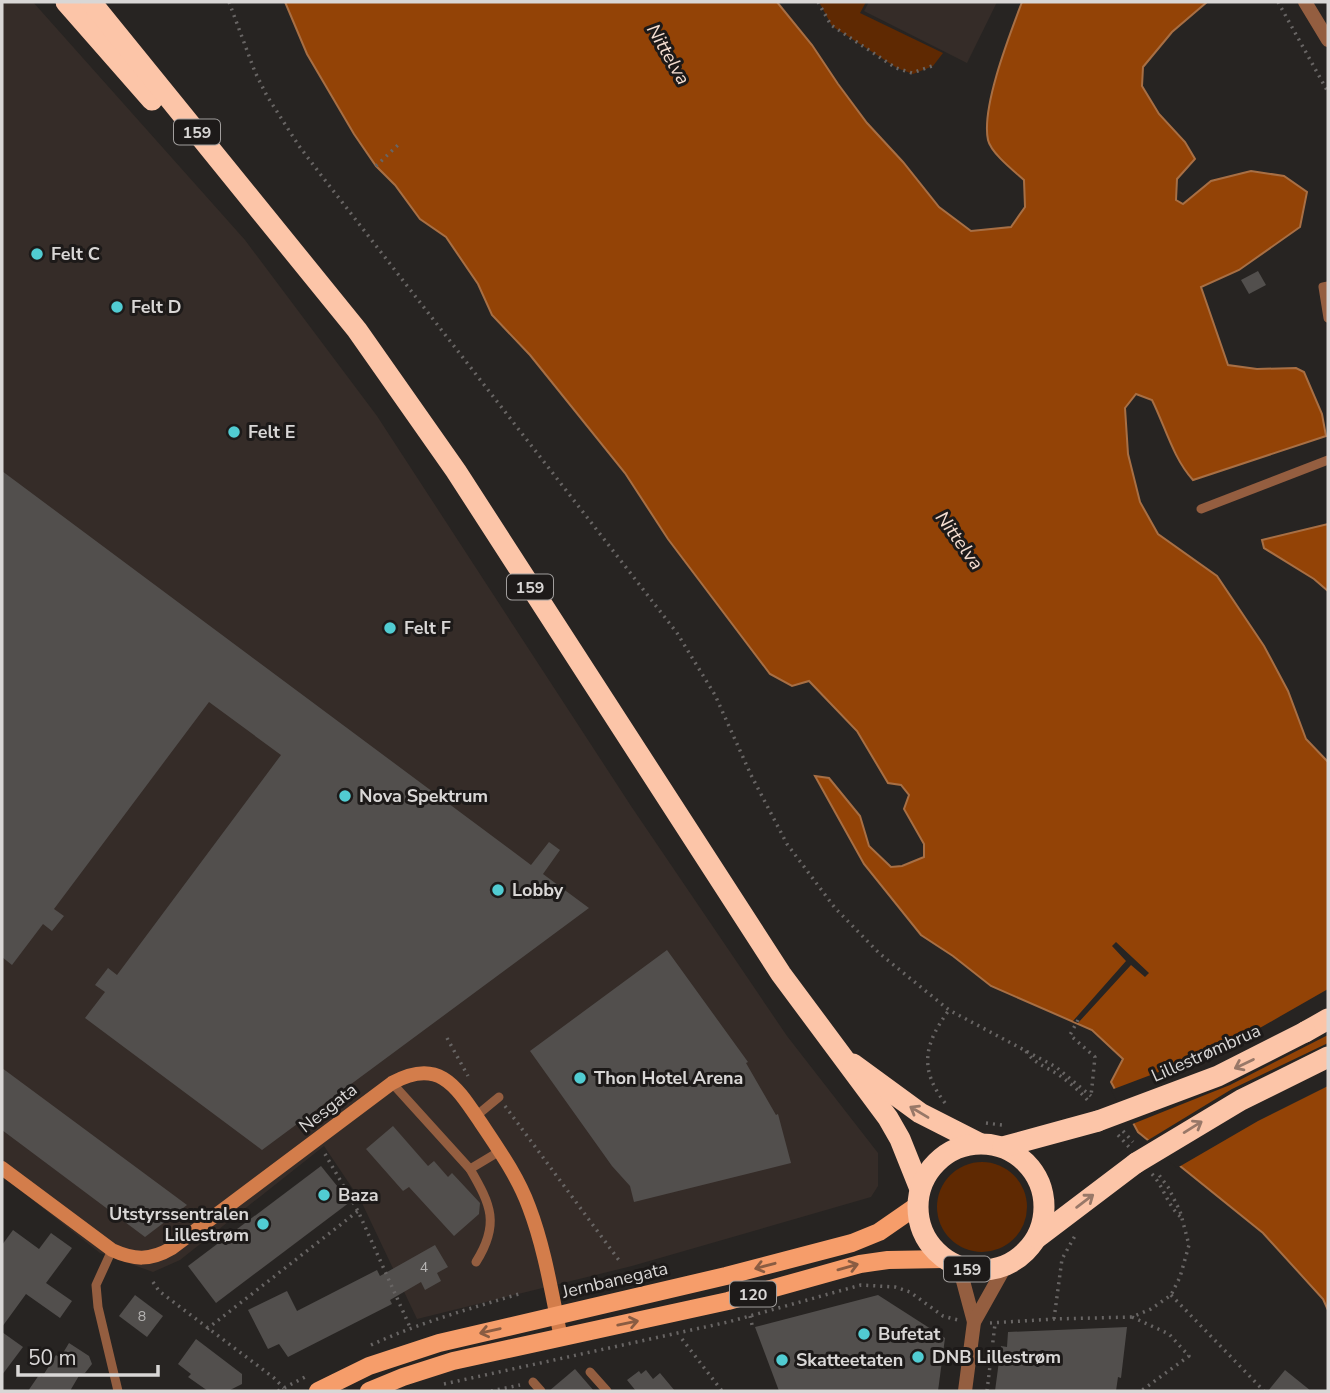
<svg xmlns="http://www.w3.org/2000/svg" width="1330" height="1393" viewBox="0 0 1330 1393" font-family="'Nunito Sans',sans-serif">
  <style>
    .built { fill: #352c28 }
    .green { fill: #5f2902 }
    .water { fill: #934306; stroke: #a86f44; stroke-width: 2 }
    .pier { fill: #272422 }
    .building { fill: #524f4d }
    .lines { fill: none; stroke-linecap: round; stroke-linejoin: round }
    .path { stroke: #686564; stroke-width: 3.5; stroke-dasharray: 2 5; stroke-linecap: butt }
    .lane { stroke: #945e40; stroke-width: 9 }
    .street { stroke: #945e40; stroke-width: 14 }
    .secondary { stroke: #d37d4b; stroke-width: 14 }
    .primary { stroke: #f69d6a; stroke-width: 18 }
    .highway { stroke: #fcc5a8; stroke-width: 21 }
    .highway-bridge { stroke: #fcc5a8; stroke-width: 21 }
    .oneway { stroke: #987868 }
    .oneway2 { stroke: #8a5c42 }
    .poi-dot { fill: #51ccd2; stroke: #1d1a19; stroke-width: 2.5 }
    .labels { text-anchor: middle; stroke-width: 6; stroke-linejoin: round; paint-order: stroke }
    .number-label { font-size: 14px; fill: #b7b5b4 }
    .shield { fill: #1d1a19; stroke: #a19e9d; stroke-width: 2 }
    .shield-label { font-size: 16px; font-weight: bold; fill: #d9d7d6 }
    .poi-label { font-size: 18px; font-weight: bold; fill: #d9d7d6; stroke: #1d1a19; text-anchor: start }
    .street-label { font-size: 18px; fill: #d9d7d6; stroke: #1d1a19 }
    .water-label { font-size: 19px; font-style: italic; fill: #f5ded1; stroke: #1d1a19 }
  </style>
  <rect width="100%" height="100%" fill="#272422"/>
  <g class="built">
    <polygon points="2,2 33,2 245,240 377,416 631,806 787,1036 878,1153 878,1186 871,1197 632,1266 417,1319 361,1201 324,1146 180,1260 153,1272 100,1253 2,1176"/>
    <polygon points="869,2 997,2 967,63 864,11"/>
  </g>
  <g class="green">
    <polygon points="819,2 866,2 860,13 943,53 933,66 913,74 897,68 832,26"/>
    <circle cx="982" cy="1207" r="45"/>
  </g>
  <g class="water">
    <path d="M285,2H777L812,45L838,84L867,123L903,162L939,207L971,231L1011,227L1025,207L1024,180C1014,171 991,153 988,140C981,107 1010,34 1022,2H1207L1172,32L1143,67L1142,86L1159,114L1185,142L1195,159L1177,179L1176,200L1183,204L1211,181L1251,171L1284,176L1307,192L1300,227L1239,270L1201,287L1228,365L1257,369L1296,368L1304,372L1322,414L1326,436L1193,480C1173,458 1165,426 1152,400L1136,394L1125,408L1128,454L1140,502L1158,534L1217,576L1264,646L1288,691L1306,739L1328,762V1310L1323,1299L1263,1233L1138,1132L1111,1082L1123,1059L1092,1030L991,986L953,956L921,935L864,864L815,776L829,778L860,816L869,846L891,867L902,866L924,857V844L904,809L909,795L901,785L888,783L857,731L809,681L792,686L770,674L668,539L625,473L530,355L492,315L478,284L446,237L420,219L395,185L376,166L354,134L307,54Z"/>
    <polygon points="1328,524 1328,591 1314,579 1264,548 1262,540"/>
  </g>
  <g class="pier">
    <polygon points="1116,942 1149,973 1145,977 1131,965 1078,1023 1073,1021 1126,961 1112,946"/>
    <polygon points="1328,989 1328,1035 1230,1085 1130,1125 1111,1090 1209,1053 1251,1033"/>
    <polygon points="1328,1043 1328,1086 1258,1121 1177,1168 1145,1142 1232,1089"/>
  </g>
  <g class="building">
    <polygon points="1258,271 1266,285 1249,294 1241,280"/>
    <polygon points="2,471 531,865 549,842 560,850 543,874 589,908 262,1150 85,1018 105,992 95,985 108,968 117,975 281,755 209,702 54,909 64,916 52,931 43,924 12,965 2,957"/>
    <polygon points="667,950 748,1062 746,1063 776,1115 778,1114 791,1163 634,1202 630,1186 612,1166 530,1051"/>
    <polygon points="2,1068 187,1205 145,1237 2,1130"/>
    <polygon points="393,1126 428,1166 434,1161 448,1177 452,1173 480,1203 479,1214 454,1236 409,1187 403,1191 366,1149"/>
    <polygon points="321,1166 350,1202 216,1303 188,1266"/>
    <polygon points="13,1230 39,1249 51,1233 72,1248 46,1283 72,1301 60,1318 26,1294 2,1327 2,1245"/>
    <polygon points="435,1245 448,1267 437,1273 441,1281 425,1290 421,1282 390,1300 392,1304 288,1357 279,1344 268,1349 248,1310 287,1291 297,1311 377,1270 380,1276"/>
    <polygon points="135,1295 163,1316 147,1337 119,1316"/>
    <polygon points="878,1295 945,1338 938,1391 779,1391 755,1327"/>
    <polygon points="1127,1327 1121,1378 1118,1377 1116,1391 995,1391 1001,1346 1007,1347 1008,1332"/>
    <polygon points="2,1332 23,1347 2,1375"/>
    <polygon points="196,1339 242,1374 242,1384 228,1391 208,1391 188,1377 191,1374 178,1364"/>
    <polygon points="69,1343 89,1356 92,1364 85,1373 80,1374 70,1391 28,1391 39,1375 42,1377 56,1355 60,1358"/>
    <polygon points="575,1369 594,1391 549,1391"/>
    <polygon points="646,1370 653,1379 660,1373 675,1391 636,1391 627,1380 639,1371 641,1374"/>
    <polygon points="1285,1370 1311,1391 1268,1391"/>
  </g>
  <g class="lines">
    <g class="path">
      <polyline points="229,2 255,72 267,96 299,146 321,175 677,633 715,695 751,775 787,844 835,908 879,953 949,1010 1056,1067 1091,1096"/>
      <polyline points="818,2 831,25 896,68 912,73 932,66"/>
      <polyline points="1278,2 1328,92"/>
      <polyline points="376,166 399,144"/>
      <polyline points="1078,1020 1070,1035 1095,1057 1091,1096"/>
      <polyline points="447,1038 468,1076"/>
      <path d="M1026,1051C1034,1064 1047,1067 1059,1075C1070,1083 1081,1092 1090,1103"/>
      <path d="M945,1103C918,1068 925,1043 949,1010"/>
      <polyline points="505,1106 621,1263"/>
      <polyline points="986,1123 1002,1125"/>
      <polyline points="1123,1131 1133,1142"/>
      <polyline points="1118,1135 1129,1147"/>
      <polyline points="325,1154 358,1211 410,1327"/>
      <path d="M1152,1174C1164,1187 1168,1207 1181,1217"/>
      <polyline points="153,1282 159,1291 274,1378 284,1388"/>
      <polyline points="1171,1295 1264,1391"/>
      <polyline points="750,1316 753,1329"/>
      <polyline points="1132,1317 1169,1334 1189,1356 1141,1391"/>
      <polyline points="1054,1319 1062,1259 1076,1234"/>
      <polyline points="990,1323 1054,1319 1132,1317 1151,1309 1171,1295 1180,1277 1189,1245 1180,1211 1168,1187 1159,1175"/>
      <polyline points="207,1329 358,1211"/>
      <polyline points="682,1339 722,1391"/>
      <path d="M371,1345C421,1322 469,1309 522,1293"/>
      <polyline points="444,1384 728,1322 861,1285 895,1287 910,1292 943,1316 958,1320"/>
      <polyline points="278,1391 307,1376"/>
      <polyline points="491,1391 520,1385"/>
      <polyline points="987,1391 995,1324"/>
    </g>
    <g class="lane">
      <polyline points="1328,286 1323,287 1328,318"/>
      <polyline points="1201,509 1328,460"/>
      <polyline points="392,1083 470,1169 500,1151"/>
      <polyline points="476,1116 499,1097"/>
      <path d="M470,1169C491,1205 500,1224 476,1262"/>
      <polyline points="112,1250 96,1285 98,1307 118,1391"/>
      <polyline points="590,1372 607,1391"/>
      <polyline points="533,1382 541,1391"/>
    </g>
    <g class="street">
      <polyline points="1305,2 1328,40"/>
      <polyline points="959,1266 974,1322"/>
      <polyline points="965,1391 974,1322 1006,1265"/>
    </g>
    <path class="secondary" d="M2,1168L112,1250C134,1260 150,1261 172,1248L392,1083C439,1057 456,1086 481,1123C499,1150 518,1177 529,1207C545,1249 552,1295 561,1338"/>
    <g class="primary">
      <polyline points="318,1391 369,1366 439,1343 726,1276 852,1243 879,1232 918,1205"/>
      <polyline points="369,1391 403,1377 453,1361 728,1301 860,1264 888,1260 945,1259"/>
    </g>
    <g class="highway">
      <polyline points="66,2 152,100"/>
      <polyline points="91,2 357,330 456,471 781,974 888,1118 900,1139 920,1189"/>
      <polyline points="1305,1032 1328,1019"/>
      <polyline points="853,1064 920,1113 979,1143"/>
      <circle cx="981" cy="1207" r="63"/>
      <polyline points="1003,1147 1098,1121"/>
      <polyline points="1037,1238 1136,1163"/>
    </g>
    <g class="highway-bridge">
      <polyline points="1098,1121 1218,1076 1305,1032"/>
      <polyline points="1136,1163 1241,1100 1328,1057"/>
    </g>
  </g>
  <defs><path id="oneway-shaft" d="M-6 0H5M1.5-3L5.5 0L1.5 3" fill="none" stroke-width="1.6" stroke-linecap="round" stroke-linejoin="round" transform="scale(1.75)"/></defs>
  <g class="oneway">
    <use href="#oneway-shaft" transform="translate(1244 1064) rotate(154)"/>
    <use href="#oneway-shaft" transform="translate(919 1112) rotate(-149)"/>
    <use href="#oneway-shaft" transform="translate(1193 1127) rotate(-32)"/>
    <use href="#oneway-shaft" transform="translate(1085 1201) rotate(-37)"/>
  </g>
  <g class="oneway2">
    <use href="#oneway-shaft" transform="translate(765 1266) rotate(165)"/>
    <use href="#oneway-shaft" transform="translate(848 1267) rotate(-16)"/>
    <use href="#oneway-shaft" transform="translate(628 1323) rotate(-12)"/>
    <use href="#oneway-shaft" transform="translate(490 1331) rotate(167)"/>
  </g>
  <g class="poi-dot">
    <circle cx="37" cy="254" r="7"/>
    <circle cx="117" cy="307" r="7"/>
    <circle cx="234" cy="432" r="7"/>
    <circle cx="390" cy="628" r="7"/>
    <circle cx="345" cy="796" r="7"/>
    <circle cx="498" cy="890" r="7"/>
    <circle cx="580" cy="1078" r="7"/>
    <circle cx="324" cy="1195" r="7"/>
    <circle cx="263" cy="1224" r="7"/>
    <circle cx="864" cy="1334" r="7"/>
    <circle cx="918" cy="1357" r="7"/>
    <circle cx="782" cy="1360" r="7"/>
  </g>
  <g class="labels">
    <g class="number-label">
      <text x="424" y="1272">4</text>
      <text x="142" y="1321">8</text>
    </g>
    <g class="shield">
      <rect x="174" y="119.5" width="46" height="25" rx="5"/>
      <rect x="507" y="574.5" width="46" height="25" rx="5"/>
      <rect x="944" y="1256.5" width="46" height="25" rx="5"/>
      <rect x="730" y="1281.5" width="46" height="25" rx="5"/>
    </g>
    <g class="shield-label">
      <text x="197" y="138">159</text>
      <text x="530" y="593">159</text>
      <text x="967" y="1275">159</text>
      <text x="753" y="1300">120</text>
    </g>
    <g class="poi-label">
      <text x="51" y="260">Felt C</text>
      <text x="131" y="313">Felt D</text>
      <text x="248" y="438">Felt E</text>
      <text x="404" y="634">Felt F</text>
      <text x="359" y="802">Nova Spektrum</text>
      <text x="512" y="896">Lobby</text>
      <text x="594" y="1084">Thon Hotel Arena</text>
      <text x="338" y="1201">Baza</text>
      <text x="249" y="1220" text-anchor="end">Utstyrssentralen<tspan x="249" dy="21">Lillestrøm</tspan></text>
      <text x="878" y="1340">Bufetat</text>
      <text x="932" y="1363">DNB Lillestrøm</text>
      <text x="796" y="1366">Skatteetaten</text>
    </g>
    <g class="street-label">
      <text transform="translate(1206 1053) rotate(-24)" y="6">Lillestrømbrua</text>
      <text transform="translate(328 1108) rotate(-38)" y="6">Nesgata</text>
      <text transform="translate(615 1280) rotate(-13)" y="6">Jernbanegata</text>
    </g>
    <g class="water-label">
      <text transform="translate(669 54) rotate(60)" y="7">Nittelva</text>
      <text transform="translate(960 540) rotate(54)" y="7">Nittelva</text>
    </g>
  </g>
  <rect width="1330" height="1393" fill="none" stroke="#d9d7d6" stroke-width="7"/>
  <path d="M18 1365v10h140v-10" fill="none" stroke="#d9d7d6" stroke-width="3.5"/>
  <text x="28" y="1365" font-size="21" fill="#d9d7d6" stroke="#1d1a19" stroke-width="5" paint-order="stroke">50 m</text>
</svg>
